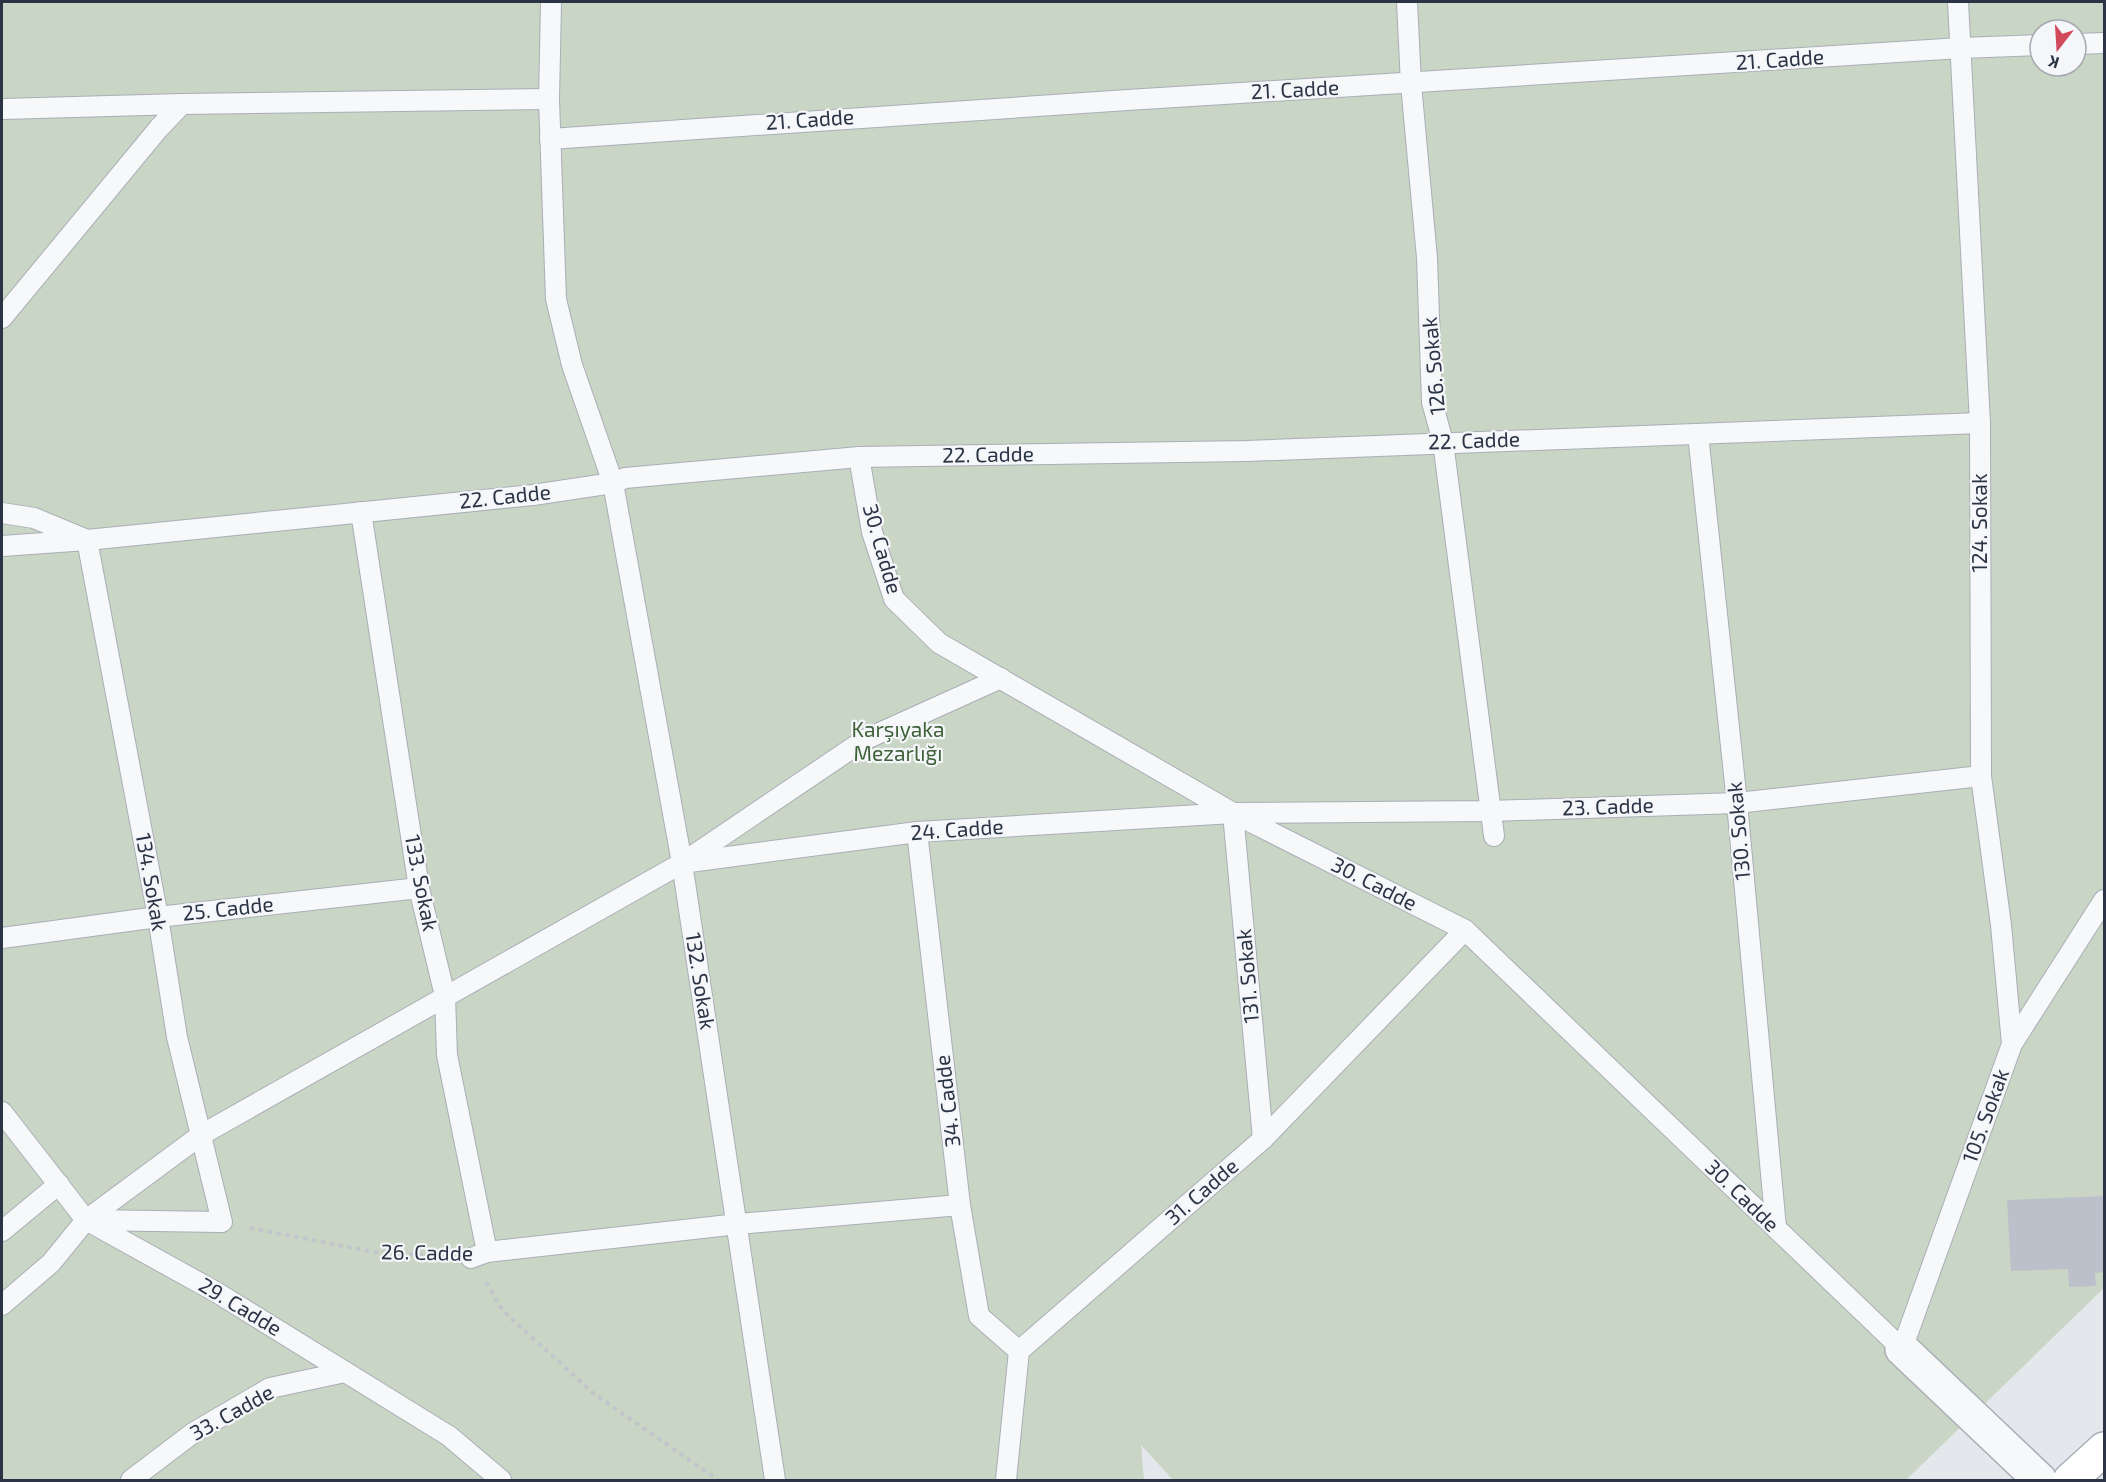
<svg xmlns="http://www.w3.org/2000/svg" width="2106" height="1482" viewBox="0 0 2106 1482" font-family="'Exo 2',sans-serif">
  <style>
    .green { fill: #c9d6c5; fill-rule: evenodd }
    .building { fill: #bbc0ca }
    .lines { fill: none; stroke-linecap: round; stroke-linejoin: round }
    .service-casing { stroke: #a9aeb7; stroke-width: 22 }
    .minor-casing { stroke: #a9aeb7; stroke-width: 36 }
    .secondary-casing { stroke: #a9aeb7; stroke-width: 36 }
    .path { stroke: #c2c5cb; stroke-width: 4; stroke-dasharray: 4.5 4.5; stroke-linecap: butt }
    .service { stroke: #f7f8fa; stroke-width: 20 }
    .minor { stroke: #f7f8fa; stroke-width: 33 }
    .secondary { stroke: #fff; stroke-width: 33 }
    .labels { text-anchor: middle; stroke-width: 4.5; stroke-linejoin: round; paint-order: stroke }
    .street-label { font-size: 21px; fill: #2b3445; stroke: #f4f6f9 }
    .park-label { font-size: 21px; fill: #3f6138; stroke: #f4f6f9 }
  </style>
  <rect width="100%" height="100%" fill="#e4e7ec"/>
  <path class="green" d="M2,2H2104V1288L1906,1480H1173L1141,1445L1144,1480H2ZM2040,30H2076V66H2040Z"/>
  <polygon class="building" points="2104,1196 2104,1272 2095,1273 2096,1286 2069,1287 2068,1269 2011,1271 2007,1200"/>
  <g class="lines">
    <g class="service-casing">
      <g id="service">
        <polyline points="551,2 549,99 556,299 572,365 613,483 682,863 775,1480"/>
        <polyline points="1407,2 1411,84 1427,258 1432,402 1443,442 1494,836"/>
        <polyline points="1958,2 1980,423 1981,776 2001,925 2012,1044"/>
        <polyline points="2076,44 2104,43"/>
        <polyline points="2,109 182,104 549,99"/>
        <path d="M550,139C1020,105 1491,78 1961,48L2040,45"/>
        <polyline points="2,318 159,128 182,104"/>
        <polyline points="1698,434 1737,803 1776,1228"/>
        <polyline points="859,457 872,532 894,599 939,643 1233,813 1465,930 1902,1349 2012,1044 2104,900"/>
        <polyline points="361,512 419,888 445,996 447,1055 487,1252"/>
        <polyline points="2,513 34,518 87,540 158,917 177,1037 222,1222 86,1220 51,1263 2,1305"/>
        <polyline points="2,546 87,540 533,495 613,483 625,478 859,457 1247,451 1980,423"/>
        <polyline points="1233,813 1263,1139"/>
        <polyline points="917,832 960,1205 979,1316 1019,1351"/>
        <polyline points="682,863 917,832 1233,813 1490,811 1737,803 1981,776"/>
        <polyline points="2,938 158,917 419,888"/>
        <polyline points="2,1112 86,1220 216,1292 449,1436 501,1480"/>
        <polyline points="86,1220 201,1135 682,863 864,740 1001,678"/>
        <polyline points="2,1231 59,1184"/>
        <polyline points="471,1258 487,1252 738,1224 960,1205"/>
        <polyline points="131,1480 193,1433 270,1388 345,1372"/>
        <polyline points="1006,1480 1019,1351 1263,1139 1465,930"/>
      </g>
    </g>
    <g class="minor-casing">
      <polyline id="minor" points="1902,1349 2040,1480"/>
    </g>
    <g class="secondary-casing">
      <polyline id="secondary" points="2070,1480 2104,1449"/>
    </g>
    <g class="path">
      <polyline points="250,1228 374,1252 444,1256"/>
      <polyline points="486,1282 503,1311 593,1393 718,1480"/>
    </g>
    <use href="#service" class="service"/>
    <use href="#minor" class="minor"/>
    <use href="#secondary" class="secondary"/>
  </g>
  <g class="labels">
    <g class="street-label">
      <text transform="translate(1780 60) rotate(-4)" y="7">21. Cadde</text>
      <text transform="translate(1295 90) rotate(-3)" y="7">21. Cadde</text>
      <text transform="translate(810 120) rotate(-4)" y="7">21. Cadde</text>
      <text transform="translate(1434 366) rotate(-95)" y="7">126. Sokak</text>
      <text transform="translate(1474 441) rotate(-2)" y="7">22. Cadde</text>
      <text transform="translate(988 455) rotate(-1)" y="7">22. Cadde</text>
      <text transform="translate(505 497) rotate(-6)" y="7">22. Cadde</text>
      <text transform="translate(1980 523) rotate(-90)" y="7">124. Sokak</text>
      <text transform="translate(882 549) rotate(74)" y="7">30. Cadde</text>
      <text transform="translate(1608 807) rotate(-2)" y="7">23. Cadde</text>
      <text transform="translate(957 830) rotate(-4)" y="7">24. Cadde</text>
      <text transform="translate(1739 831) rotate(-95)" y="7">130. Sokak</text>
      <text transform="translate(151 882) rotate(80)" y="7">134. Sokak</text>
      <text transform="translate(421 883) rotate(79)" y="7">133. Sokak</text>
      <text transform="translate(1374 884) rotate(27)" y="7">30. Cadde</text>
      <text transform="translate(228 909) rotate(-6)" y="7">25. Cadde</text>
      <text transform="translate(1248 976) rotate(-95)" y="7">131. Sokak</text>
      <text transform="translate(700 981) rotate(81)" y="7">132. Sokak</text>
      <text transform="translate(948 1101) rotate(-97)" y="7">34. Cadde</text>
      <text transform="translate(1986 1116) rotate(-70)" y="7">105. Sokak</text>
      <text transform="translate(1202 1192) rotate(-41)" y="7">31. Cadde</text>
      <text transform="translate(1742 1196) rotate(44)" y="7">30. Cadde</text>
      <text transform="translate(427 1253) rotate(1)" y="7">26. Cadde</text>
      <text transform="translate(240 1307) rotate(31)" y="7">29. Cadde</text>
      <text transform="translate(232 1413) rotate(-29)" y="7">33. Cadde</text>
    </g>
    <g class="park-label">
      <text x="898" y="737">Karşıyaka<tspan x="898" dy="24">Mezarlığı</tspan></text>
    </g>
  </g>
  <rect width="2106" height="1482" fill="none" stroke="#2b3445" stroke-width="6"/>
  <g transform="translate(2058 48) rotate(197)"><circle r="28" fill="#f4f6f9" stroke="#a4a8b1" stroke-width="1.5"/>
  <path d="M0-4.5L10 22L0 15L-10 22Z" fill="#d1495b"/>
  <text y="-9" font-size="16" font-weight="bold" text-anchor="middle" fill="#2b3445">K</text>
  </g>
</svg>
